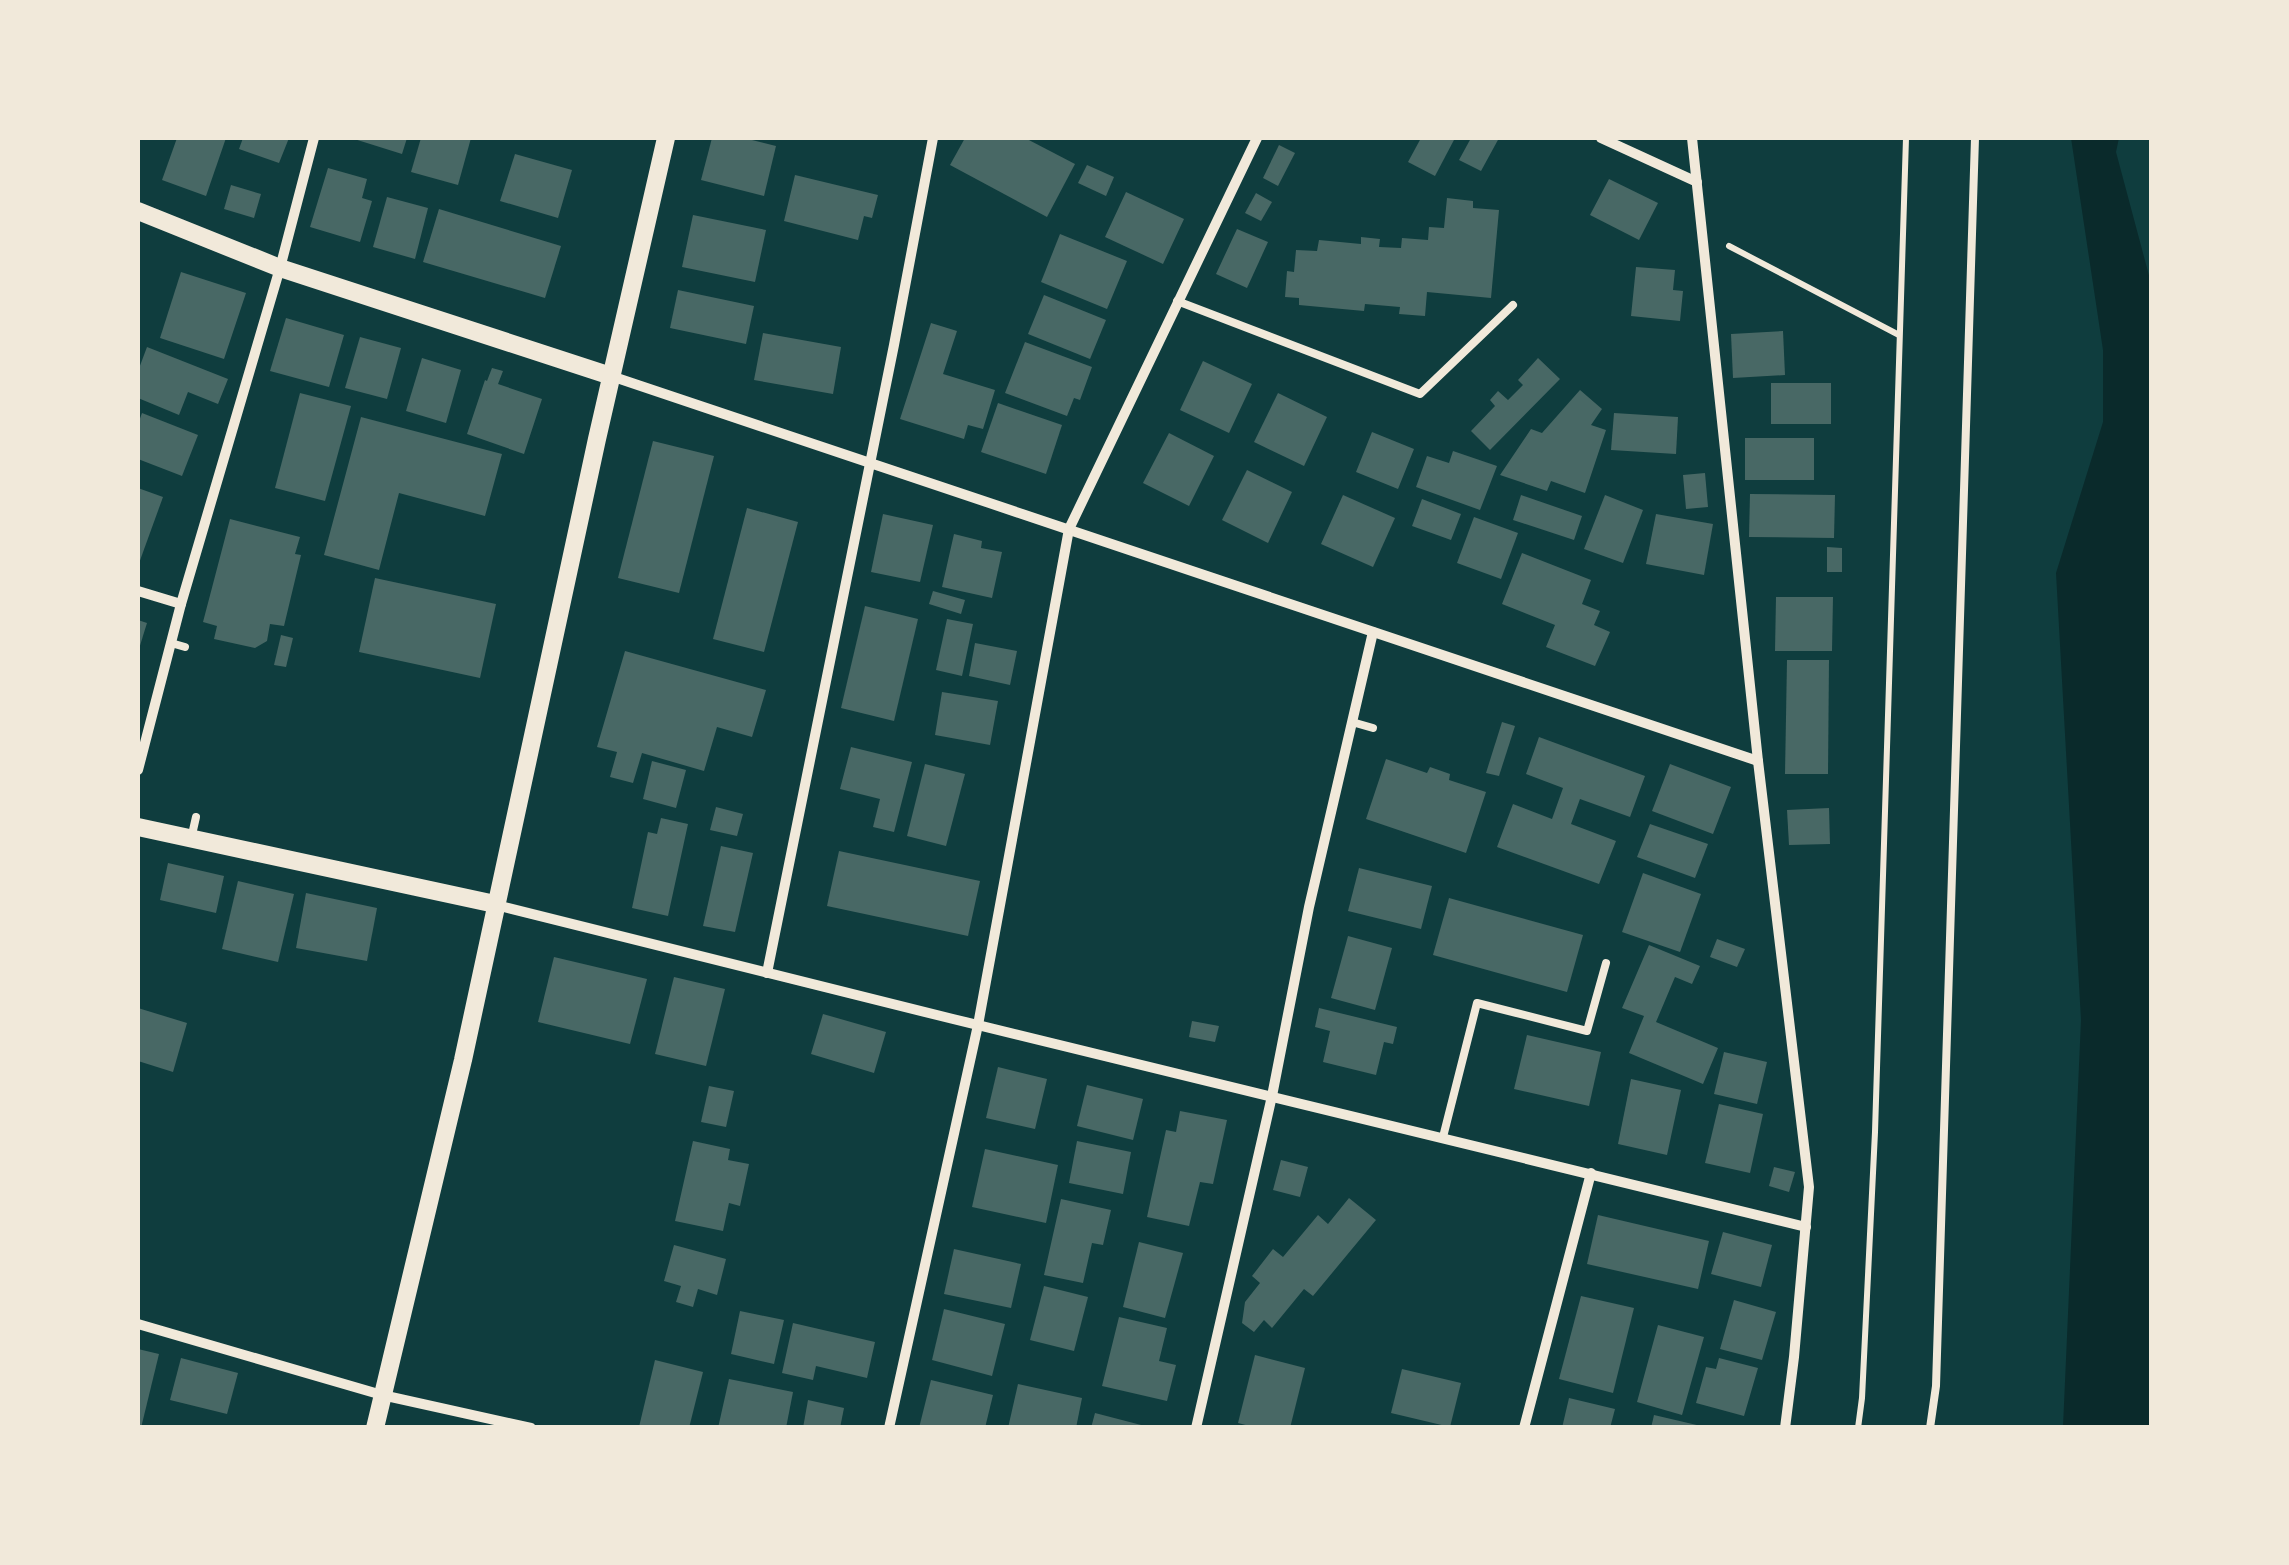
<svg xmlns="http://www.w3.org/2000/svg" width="2289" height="1565" viewBox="0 0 2289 1565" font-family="Literata,serif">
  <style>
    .water { fill: #0a2a2b }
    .building { fill: #486865 }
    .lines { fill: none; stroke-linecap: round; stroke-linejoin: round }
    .path { stroke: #f1e9da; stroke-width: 6 }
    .service { stroke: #f1e9da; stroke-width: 8 }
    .minor { stroke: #f1e9da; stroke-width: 10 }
    .tertiary { stroke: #f1e9da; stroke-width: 18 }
  </style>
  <rect width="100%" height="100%" fill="#0f3d3e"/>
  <polygon class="water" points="2071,138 2119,138 2116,152 2151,283 2151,1427 2063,1427 2081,1020 2056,573 2103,422 2103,350"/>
  <g class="building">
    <polygon points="177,138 226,138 206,196 162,180"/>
    <polygon points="243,138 289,138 279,163 239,149"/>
    <polygon points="351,138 407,138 402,154"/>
    <polygon points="421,138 471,138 458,185 411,172"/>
    <polygon points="712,138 744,138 776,146 764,196 701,180"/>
    <polygon points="965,138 1025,138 1075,164 1047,217 950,165"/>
    <polygon points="1421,138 1455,138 1435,176 1408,162"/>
    <polygon points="1471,138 1499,138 1481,171 1459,160"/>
    <polygon points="1279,145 1295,153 1278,186 1263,178"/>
    <polygon points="515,154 572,170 558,218 500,201"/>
    <polygon points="1087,165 1114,177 1106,196 1078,183"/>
    <polygon points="328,168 367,179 362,198 372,201 360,242 310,227"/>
    <polygon points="795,175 878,195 872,218 864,216 858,240 784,221"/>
    <polygon points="1609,179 1658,203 1639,240 1590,215"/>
    <polygon points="231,185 261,194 254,218 224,209"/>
    <polygon points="1126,192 1184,219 1163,264 1105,237"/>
    <polygon points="1256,193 1272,202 1261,221 1245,213"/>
    <polygon points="387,197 428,208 415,259 373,247"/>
    <polygon points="1447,198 1473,201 1473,208 1499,210 1491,298 1427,292 1425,316 1399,314 1400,307 1365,304 1364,311 1299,305 1299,298 1285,297 1287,271 1294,272 1296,250 1317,251 1319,240 1361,244 1361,237 1380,239 1379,247 1401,248 1402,238 1428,240 1429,227 1444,228"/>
    <polygon points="439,209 561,246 545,298 423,262"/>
    <polygon points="693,215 766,230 755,282 682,267"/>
    <polygon points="1237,229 1268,242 1247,288 1216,274"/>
    <polygon points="1060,234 1127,261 1107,309 1041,282"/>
    <polygon points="1636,267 1675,270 1673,290 1683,291 1680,321 1631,316"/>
    <polygon points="181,272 246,293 224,359 160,338"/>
    <polygon points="678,290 754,306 746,344 670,328"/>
    <polygon points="1044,295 1106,320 1090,359 1028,334"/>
    <polygon points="286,318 344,335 329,387 270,371"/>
    <polygon points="931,323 957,331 943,374 995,390 983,429 968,425 964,439 900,419"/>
    <polygon points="1783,331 1785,375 1733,378 1731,334"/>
    <polygon points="763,333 841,347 833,394 754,380"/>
    <polygon points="360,337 401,348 387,399 345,388"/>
    <polygon points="1025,342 1092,367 1080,400 1074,398 1067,416 1005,393"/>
    <polygon points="147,347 228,379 218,404 188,392 179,415 138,398 138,371"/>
    <polygon points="422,358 461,370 446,423 406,411"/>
    <polygon points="1538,358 1560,379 1490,450 1471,431 1495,406 1490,400 1498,391 1508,400 1523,385 1518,380"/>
    <polygon points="1203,361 1252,384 1229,433 1180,410"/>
    <polygon points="492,368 503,371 498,384 542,399 524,454 467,434 485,380 487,381"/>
    <rect x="1771" y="383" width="60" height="41"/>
    <polygon points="1580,390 1602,409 1591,425 1606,430 1585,493 1551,481 1547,491 1500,475 1531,429 1542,433"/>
    <polygon points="300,393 351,406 325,501 275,488"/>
    <polygon points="1278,393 1327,417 1304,466 1254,442"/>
    <polygon points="998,403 1062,425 1046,474 981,452"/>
    <polygon points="142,413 198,435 182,476 138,459 138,424"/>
    <polygon points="1614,413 1678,417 1676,454 1611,450"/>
    <polygon points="361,417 502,454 485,516 399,493 379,570 324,555"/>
    <polygon points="1372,432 1414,449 1398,489 1356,472"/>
    <polygon points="1169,433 1214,456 1189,506 1143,483"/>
    <rect x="1745" y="438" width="69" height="42"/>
    <polygon points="653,441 714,456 679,593 618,578"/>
    <polygon points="1453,451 1497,466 1480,510 1416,487 1427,456 1449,463"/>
    <polygon points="1247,470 1292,492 1268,543 1222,520"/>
    <polygon points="1705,473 1708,507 1686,509 1683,475"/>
    <polygon points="138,488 163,497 138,566"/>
    <polygon points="1750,494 1835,495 1834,538 1749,537"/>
    <polygon points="1343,495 1395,518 1373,567 1321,544"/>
    <polygon points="1521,495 1582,516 1574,540 1513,520"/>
    <polygon points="1605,495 1643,510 1623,563 1584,549"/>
    <polygon points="1422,499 1461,514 1451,540 1412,526"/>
    <polygon points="747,508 798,522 764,652 713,639"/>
    <polygon points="883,514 933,525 920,582 871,572"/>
    <polygon points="1656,514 1713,524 1704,575 1646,564"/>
    <polygon points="1474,517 1518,533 1501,579 1457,563"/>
    <polygon points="230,519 300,537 295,554 301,555 284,626 270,624 267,641 255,648 214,639 217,626 203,622"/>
    <polygon points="954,534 982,541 981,548 1002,552 992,598 942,587"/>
    <polygon points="1827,547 1842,548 1842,572 1827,572"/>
    <polygon points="1522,553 1591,580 1582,604 1600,611 1594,625 1610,632 1595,666 1546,647 1555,625 1502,604"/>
    <polygon points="375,578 496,604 480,678 359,652"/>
    <polygon points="933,591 965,600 961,614 929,604"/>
    <polygon points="1776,597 1833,597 1832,651 1775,651"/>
    <polygon points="865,606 918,619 894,721 841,708"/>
    <polygon points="947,619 973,624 962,676 936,670"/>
    <polygon points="138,620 147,623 138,652"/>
    <polygon points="281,635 293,638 286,667 274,665"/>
    <polygon points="975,643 1017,651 1010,685 969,676"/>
    <polygon points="625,651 766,690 752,737 717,727 704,771 642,753 633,783 610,777 617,752 597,747"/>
    <polygon points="1787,660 1829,660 1828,774 1785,774"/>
    <polygon points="942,692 998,701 990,745 935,735"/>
    <polygon points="1502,722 1515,726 1499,776 1486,773"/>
    <polygon points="1539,737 1645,776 1630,817 1580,799 1571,824 1616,841 1599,884 1497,847 1513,804 1552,819 1563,788 1526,774"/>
    <polygon points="851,747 912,762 894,832 873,827 880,799 840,789"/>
    <polygon points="1386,759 1427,773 1430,767 1450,774 1449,780 1486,792 1466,853 1366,819"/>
    <polygon points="652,761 686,770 676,808 643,799"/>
    <polygon points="925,764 965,774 946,846 907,836"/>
    <polygon points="1670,764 1731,787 1713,834 1652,811"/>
    <polygon points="716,807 743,814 737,836 710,830"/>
    <polygon points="1829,808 1830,844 1789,845 1787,810"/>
    <polygon points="661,818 688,824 668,916 632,908 648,832 657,834"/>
    <polygon points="1650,824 1708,844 1695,878 1637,857"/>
    <polygon points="721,846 753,853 735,932 703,926"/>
    <polygon points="839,851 980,881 968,936 827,906"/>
    <polygon points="168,863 224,876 216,913 160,900"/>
    <polygon points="1359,868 1432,886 1421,929 1348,911"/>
    <polygon points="1643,873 1701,894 1680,952 1622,932"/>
    <polygon points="238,881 294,894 278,962 222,949"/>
    <polygon points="306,893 377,908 367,961 296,948"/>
    <polygon points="1449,898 1583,935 1567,992 1433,955"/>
    <polygon points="1348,936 1392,948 1375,1010 1331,998"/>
    <polygon points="1717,939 1745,949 1737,967 1710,957"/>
    <polygon points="1649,945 1700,966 1692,984 1675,977 1656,1022 1718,1048 1703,1084 1629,1053 1644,1016 1622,1008"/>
    <polygon points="554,957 647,979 630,1044 538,1022"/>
    <polygon points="674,977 725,989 706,1066 655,1054"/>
    <polygon points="138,1008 187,1023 173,1072 138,1061"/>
    <polygon points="1319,1008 1397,1027 1393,1044 1384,1042 1376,1075 1323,1062 1330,1031 1315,1027"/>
    <polygon points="823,1014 886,1032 874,1073 811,1054"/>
    <polygon points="1192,1021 1219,1026 1215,1042 1189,1037"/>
    <polygon points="1527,1035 1601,1052 1589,1106 1514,1089"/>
    <polygon points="1724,1052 1767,1062 1757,1104 1714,1094"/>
    <polygon points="998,1067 1047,1079 1035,1129 986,1118"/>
    <polygon points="1631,1079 1681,1090 1667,1155 1618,1144"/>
    <polygon points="1087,1085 1143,1099 1133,1140 1077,1126"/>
    <polygon points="709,1086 734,1091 726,1127 701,1122"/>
    <polygon points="1719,1104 1763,1114 1750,1173 1705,1163"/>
    <polygon points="1180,1111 1227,1120 1213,1184 1200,1182 1189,1226 1147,1217 1166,1130 1176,1132"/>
    <polygon points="693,1141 730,1149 728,1160 749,1164 740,1206 729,1203 723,1231 675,1221"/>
    <polygon points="1077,1141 1131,1152 1123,1194 1069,1183"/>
    <polygon points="985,1149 1058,1165 1046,1223 972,1207"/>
    <polygon points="1281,1160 1308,1167 1300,1197 1273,1190"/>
    <polygon points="1774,1167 1795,1172 1789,1192 1769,1186"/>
    <polygon points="1349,1198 1376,1220 1313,1296 1304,1289 1272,1328 1264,1320 1254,1332 1242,1323 1245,1302 1260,1283 1252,1276 1273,1249 1283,1257 1318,1215 1328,1224"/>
    <polygon points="1061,1199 1111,1210 1103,1245 1092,1243 1083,1283 1044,1275"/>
    <polygon points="1598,1215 1709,1241 1698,1289 1587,1264"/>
    <polygon points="1723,1232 1772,1245 1761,1287 1711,1274"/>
    <polygon points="1139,1242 1183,1253 1165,1318 1123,1307"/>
    <polygon points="674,1245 726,1259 717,1295 698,1289 693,1307 676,1302 681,1286 664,1281"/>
    <polygon points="954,1249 1021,1264 1011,1308 944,1294"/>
    <polygon points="1044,1286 1088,1297 1074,1351 1030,1340"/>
    <polygon points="1581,1296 1634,1308 1613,1393 1559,1379"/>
    <polygon points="1734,1300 1776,1312 1762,1360 1720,1349"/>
    <polygon points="944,1309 1005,1324 992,1376 932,1360"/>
    <polygon points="740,1311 784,1320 774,1364 731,1354"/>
    <polygon points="1119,1317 1167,1328 1159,1361 1176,1365 1167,1401 1102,1386"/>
    <polygon points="793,1323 875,1342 867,1378 816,1366 813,1380 782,1373"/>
    <polygon points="1658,1325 1704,1337 1682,1415 1637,1402"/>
    <polygon points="138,1349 159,1354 141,1428 138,1428"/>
    <polygon points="1255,1355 1305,1368 1290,1428 1257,1428 1238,1423"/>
    <polygon points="181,1358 238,1373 227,1414 170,1400"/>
    <polygon points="1719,1358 1758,1368 1744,1416 1696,1403 1706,1367 1716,1369"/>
    <polygon points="655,1360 703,1372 689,1428 639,1427"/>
    <polygon points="1402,1369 1461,1383 1450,1427 1391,1413"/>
    <polygon points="729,1379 793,1392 786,1428 718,1428"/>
    <polygon points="931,1380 993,1395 985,1428 919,1428"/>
    <polygon points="1018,1384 1082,1398 1076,1428 1008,1428"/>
    <polygon points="1569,1398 1615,1409 1610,1428 1562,1428"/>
    <polygon points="808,1400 844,1408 840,1428 803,1428"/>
    <polygon points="1095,1413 1145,1426 1145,1428 1091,1428"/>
    <polygon points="1654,1415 1701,1426 1700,1428 1651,1428"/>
  </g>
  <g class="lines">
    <g class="path">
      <polyline points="1729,246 1899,335"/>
      <polyline points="1858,1428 1862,1398 1875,1132 1906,138"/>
    </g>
    <g class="service">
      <polyline points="1177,301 1420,394 1513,305"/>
      <polyline points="171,643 185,647"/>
      <polyline points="1352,722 1373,728"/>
      <polyline points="191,839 196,817"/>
      <polyline points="1443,1137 1477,1003 1587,1031 1606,963"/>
      <polyline points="1930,1428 1936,1386 1975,138"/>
    </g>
    <g class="minor">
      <polyline points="1601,138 1697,182"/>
      <polyline points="1692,138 1758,761 1809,1187 1794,1357 1785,1428"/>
      <polyline points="611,376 1758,761"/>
      <polyline points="138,591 181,604"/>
      <polyline points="138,770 181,604 280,268 314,138"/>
      <polyline points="496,905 953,1019 1806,1227"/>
      <polyline points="767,973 894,345 933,138"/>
      <polyline points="138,1324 382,1395 531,1428"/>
      <polyline points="889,1428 978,1025 1069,529 1257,138"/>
      <polyline points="1196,1428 1272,1096 1309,907 1373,632"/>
      <polyline points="1524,1428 1591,1173"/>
    </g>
    <g class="tertiary">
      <polyline points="138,211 280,268 611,376"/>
      <polyline points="138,827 495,904"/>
      <polyline points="375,1428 463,1060 597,439 666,138"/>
    </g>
  </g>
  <rect width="2289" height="1565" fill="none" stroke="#f1e9da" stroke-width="280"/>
</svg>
